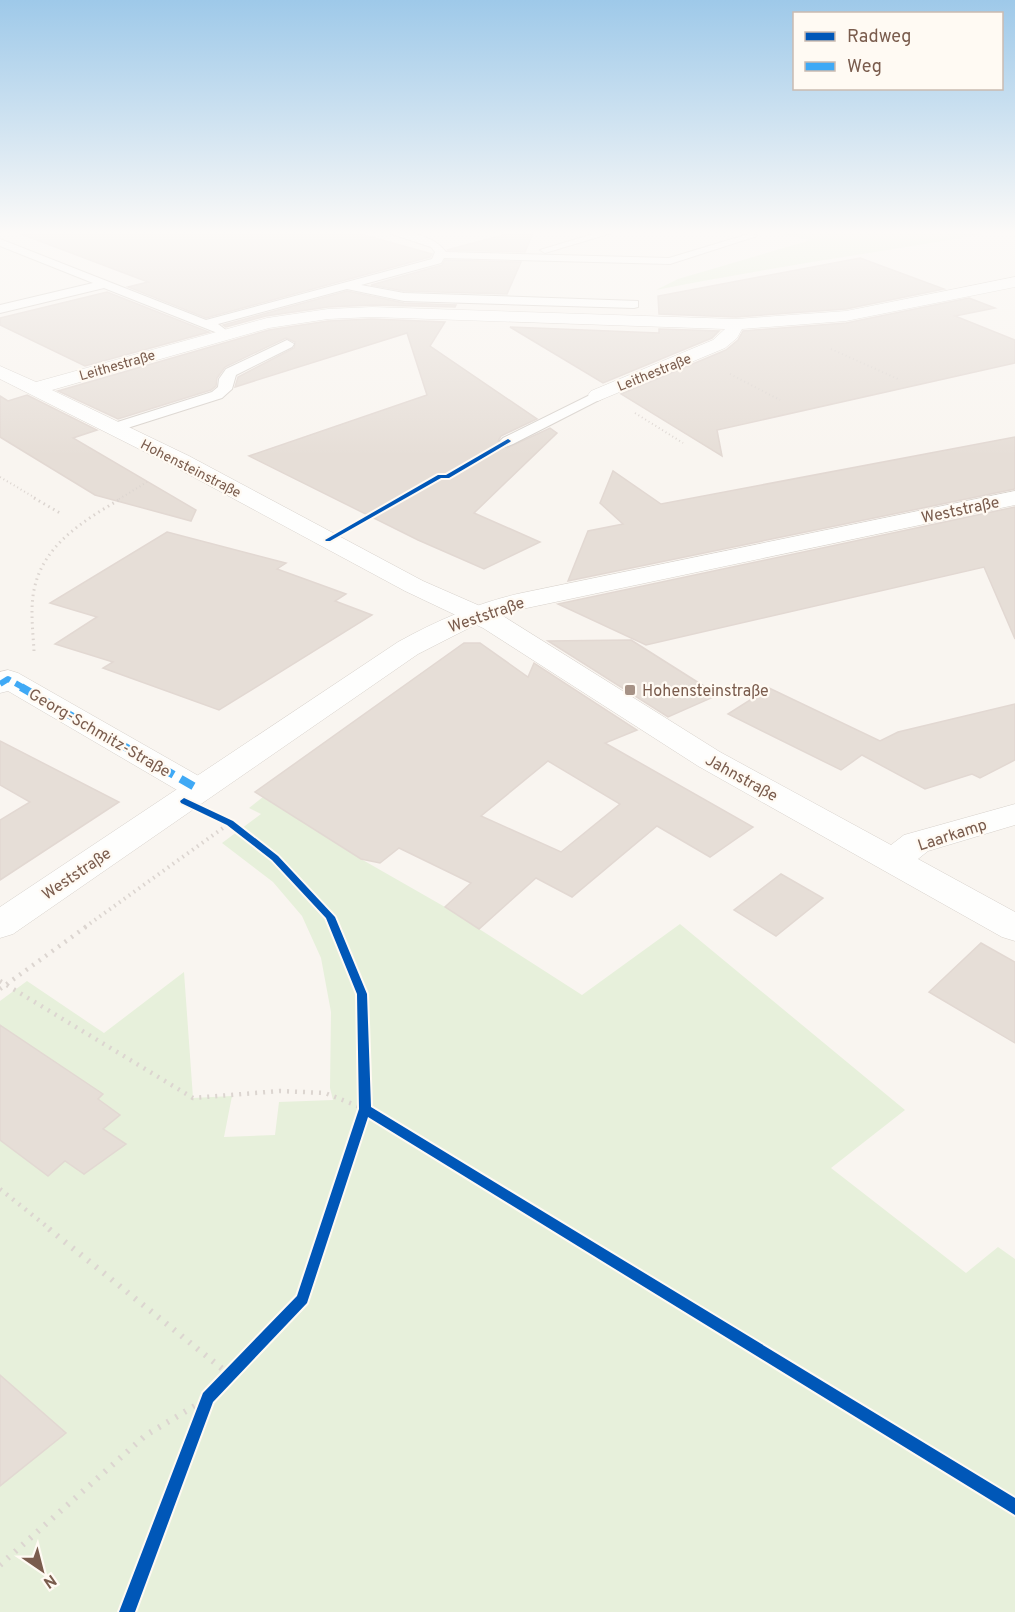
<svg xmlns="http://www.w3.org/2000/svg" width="1015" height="1612" viewBox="0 0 1015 1612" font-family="Overpass,sans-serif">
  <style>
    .green { fill: #e7f0db }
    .building { fill: #e6ded7; stroke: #e2d8d2; stroke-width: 1.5; fill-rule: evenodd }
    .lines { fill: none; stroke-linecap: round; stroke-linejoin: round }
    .service-casing { stroke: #d7d1cb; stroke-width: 2 }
    .minor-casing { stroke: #d7d1cb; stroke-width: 1 }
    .tertiary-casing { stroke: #d7d1cb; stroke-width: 1 }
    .path-far4 { stroke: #dcd5d0; stroke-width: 2; stroke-dasharray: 1 3; stroke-linecap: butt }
    .path-far3 { stroke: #dcd5d0; stroke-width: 3; stroke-dasharray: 1.5 4; stroke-linecap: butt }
    .path-far2 { stroke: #dcd5d0; stroke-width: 4; stroke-dasharray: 1.5 4.5; stroke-linecap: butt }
    .path-far1 { stroke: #dcd5d0; stroke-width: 4.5; stroke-dasharray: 2 6; stroke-linecap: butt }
    .path { stroke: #dcd5d0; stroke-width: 6; stroke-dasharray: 2 8; stroke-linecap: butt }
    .service { fill: #fefefd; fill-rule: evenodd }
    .minor { fill: #fefefd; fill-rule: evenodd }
    .tertiary { fill: #fefefd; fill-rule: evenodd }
    .quiet-far1 { stroke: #3fa9f5; stroke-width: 6; stroke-dasharray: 12 6; stroke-linecap: butt }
    .quiet { stroke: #3fa9f5; stroke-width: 8; stroke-dasharray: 15 8; stroke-linecap: butt }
    .cycleway-casing { stroke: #fffaf3; stroke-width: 4 }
    .cycleway { fill: #0057b8; fill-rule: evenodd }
    .poi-dot { fill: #a69286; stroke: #fffaf3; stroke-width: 2 }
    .labels { text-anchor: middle; stroke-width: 4.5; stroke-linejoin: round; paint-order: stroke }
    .far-street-label { font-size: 14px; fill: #7a5c4d; stroke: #fffaf3 }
    .street-label { font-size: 16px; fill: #7a5c4d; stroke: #fffaf3 }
    .poi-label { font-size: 16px; fill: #7a5c4d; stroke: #fffaf3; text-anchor: start }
  </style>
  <rect width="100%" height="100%" fill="#f9f5f0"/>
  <g class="green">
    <path d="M765,231H1002C887,251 771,267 656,290L678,279L811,240Z"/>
    <polygon points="263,797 361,859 445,907 582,995 680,924 905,1110 831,1168 966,1273 998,1247 1015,1259 1015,1612 0,1612 0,1001 27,981 104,1033 184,972 193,1098 232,1096 224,1137 275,1135 279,1102 333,1100 330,1088 331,1012 321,958 302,916 273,882 222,843 261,814 249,808"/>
  </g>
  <g class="building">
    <polygon points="22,231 350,231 432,254 430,257 206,318 128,287 148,282 21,234"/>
    <polygon points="518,231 534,231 525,252 447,250"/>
    <polygon points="860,258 944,289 846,309 736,317 659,314 658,296"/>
    <polygon points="445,260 521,262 507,294 404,291 371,285 442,265"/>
    <polygon points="347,291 404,303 456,305 455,307 372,305 328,307 266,316 226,327 223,325"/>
    <polygon points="107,292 209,332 85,366 0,325 0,318"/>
    <polygon points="969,298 995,308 955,316 1015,340 1015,363 717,430 722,456 621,394 726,350 738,340 743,331 846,323"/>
    <polygon points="372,319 445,322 430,346 537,419 501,436 498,441 507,448 550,428 557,433 474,513 540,542 484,569 418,540 249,456 427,395 407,333 235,387 238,377 294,348 295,342 286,338 225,367 217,378 216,386 211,390 118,419 58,391 269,330 328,321"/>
    <polygon points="510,327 659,333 659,329 719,331 712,338 603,383"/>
    <polygon points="27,395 97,430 73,438 196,510 191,521 95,495 0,437 0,396 8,401"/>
    <polygon points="1015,437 1015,489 568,581 588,531 623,524 600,503 613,471 661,504"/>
    <polygon points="1015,507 1015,639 984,567 646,645 558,604"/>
    <polygon points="167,532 286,563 277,569 346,594 335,601 372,615 219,710 103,668 113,662 55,644 97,617 50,603"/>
    <polygon points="631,640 718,695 668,717 548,641"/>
    <path d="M464,643H480L528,677L534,663L637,730L605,743L753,827L710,857L657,826L572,897L536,878L479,929L445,907L471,883L399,848L380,863L361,859L255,792ZM548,761L620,804L561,852L481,816Z"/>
    <polygon points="769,688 880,741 898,732 1015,704 1015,760 980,778 972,774 925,789 862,755 841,770 728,714"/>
    <polygon points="0,741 119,802 0,880 0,820 30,802 0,785"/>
    <polygon points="781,874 823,898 776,936 734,910"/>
    <polygon points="981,943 1015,962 1015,1043 929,992"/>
    <polygon points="0,1025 103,1094 98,1099 120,1115 103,1129 126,1144 84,1174 65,1161 48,1176 0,1140"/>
    <polygon points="0,1375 66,1433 0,1486"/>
  </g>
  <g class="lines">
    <g class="service-casing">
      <g id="service">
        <path d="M383,231C403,229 434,235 446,252L669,258L752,233L757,236L670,264L444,258L441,263L361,285L404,293L638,301V307L634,308L404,301L347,289L218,324L226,330L220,334L104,288L0,313V305L93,283L0,246V239L206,320L432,259L435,252L431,247Z"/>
        <polygon points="603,231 618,231 545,253 540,250"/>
        <polygon points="287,340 294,344 292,347 236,375 232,389 222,398 118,431 113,433 105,428 108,425 212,392 218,387 219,379 226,369"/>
        <polygon points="598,391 605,395 603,398 513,444 508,446 500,441 503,438"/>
      </g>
    </g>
    <g class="minor-casing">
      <g id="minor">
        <polygon points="1015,277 1015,287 846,321 742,329 737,338 725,348 598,401 591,399 588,395 591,391 713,340 725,329 372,317 328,319 269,328 52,390 189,456 423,581 503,616 720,752 891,845 904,835 1015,804 1015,825 928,851 918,859 1015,912 1015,941 1002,937 698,766 483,628 405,591 173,466 0,379 0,366 36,382 267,318 328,309 372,307 736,319 846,311"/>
        <polygon points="8,670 18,673 211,783 216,790 211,797 200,800 189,797 8,691 0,693 0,672"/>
      </g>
    </g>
    <g class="tertiary-casing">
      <path id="tertiary" d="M1015,491V505L522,609L471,627L418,654L13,934L0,938V907L398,642C436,621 475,604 517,594Z"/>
    </g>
    <g class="path-far4">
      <polyline points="831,349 898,379"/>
      <polyline points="730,374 780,400"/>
      <polyline points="635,413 683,443"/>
      <polyline points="0,477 37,499"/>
      <polyline points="119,499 147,482"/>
    </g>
    <g class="path-far3">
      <polyline points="34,498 60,513"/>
      <path d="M34,651C33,631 30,610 34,590C43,544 85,520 122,498"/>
    </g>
    <polyline class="path-far2" points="85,927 230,823"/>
    <g class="path-far1">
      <polyline points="0,981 193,1098 280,1091 325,1093 365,1109"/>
      <polyline points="0,989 87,926"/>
      <polyline points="0,1189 51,1230"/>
    </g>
    <g class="path">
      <polyline points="49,1229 230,1375"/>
      <polyline points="0,1565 146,1435 208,1398"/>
    </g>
    <use href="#service" class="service"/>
    <use href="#minor" class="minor"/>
    <use href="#tertiary" class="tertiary"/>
    <polyline class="quiet-far1" points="0,684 8,679 24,688"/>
    <polyline class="quiet" points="21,687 200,790"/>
    <g class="cycleway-casing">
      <g id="cycleway">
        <polygon points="508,439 511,441 510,442 449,478 441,478 330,541 326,541 325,540 438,475 446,475"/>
        <polygon points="184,798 233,821 278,856 335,917 367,994 371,1107 1015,1498 1015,1515 368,1117 307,1303 213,1402 135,1612 119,1612 203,1393 297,1296 359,1109 357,994 326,918 272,860 227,825 181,803 180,801"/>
      </g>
    </g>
    <use href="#cycleway" class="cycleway"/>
  </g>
  <linearGradient id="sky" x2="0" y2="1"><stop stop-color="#9ec9e9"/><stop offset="0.51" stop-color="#fcfaf8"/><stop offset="1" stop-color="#fcfaf8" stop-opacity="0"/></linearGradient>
  <rect width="1015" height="456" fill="url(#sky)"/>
  <rect class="poi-dot" x="624" y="684" width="12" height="12" rx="3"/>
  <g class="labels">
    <g class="far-street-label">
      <text transform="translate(117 365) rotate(-16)" y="5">Leithestraße</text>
      <text transform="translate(654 372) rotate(-22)" y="5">Leithestraße</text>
      <text transform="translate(191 468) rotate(27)" y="5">Hohensteinstraße</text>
    </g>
    <g class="street-label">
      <text transform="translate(960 509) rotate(-12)" y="6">Weststraße</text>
      <text transform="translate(486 614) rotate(-19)" y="6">Weststraße</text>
      <text transform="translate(100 732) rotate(30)" y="6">Georg-Schmitz-Straße</text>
      <text transform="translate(742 777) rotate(29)" y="6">Jahnstraße</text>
      <text transform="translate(952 834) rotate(-18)" y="6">Laarkamp</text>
      <text transform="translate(76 873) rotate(-34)" y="6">Weststraße</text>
    </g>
    <g class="poi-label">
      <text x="642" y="696">Hohensteinstraße</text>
    </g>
  </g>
  <rect x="793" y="12" width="210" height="78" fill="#fffaf3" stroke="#cabbb1" stroke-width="1.5"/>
  <rect x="805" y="32" width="30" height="9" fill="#0057b8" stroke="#cabbb1" stroke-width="1.5"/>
  <text x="847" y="42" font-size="18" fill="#7a5c4d">Radweg</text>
  <rect x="805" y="62" width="30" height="9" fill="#3fa9f5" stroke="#cabbb1" stroke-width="1.5"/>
  <text x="847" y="72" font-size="18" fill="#7a5c4d">Weg</text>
  <g transform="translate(42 1570) rotate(145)" stroke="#fffaf3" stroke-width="4.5" paint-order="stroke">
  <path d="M0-4.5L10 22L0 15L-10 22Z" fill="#7a5c4d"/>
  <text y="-9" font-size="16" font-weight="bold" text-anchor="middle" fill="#7a5c4d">N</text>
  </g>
</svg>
